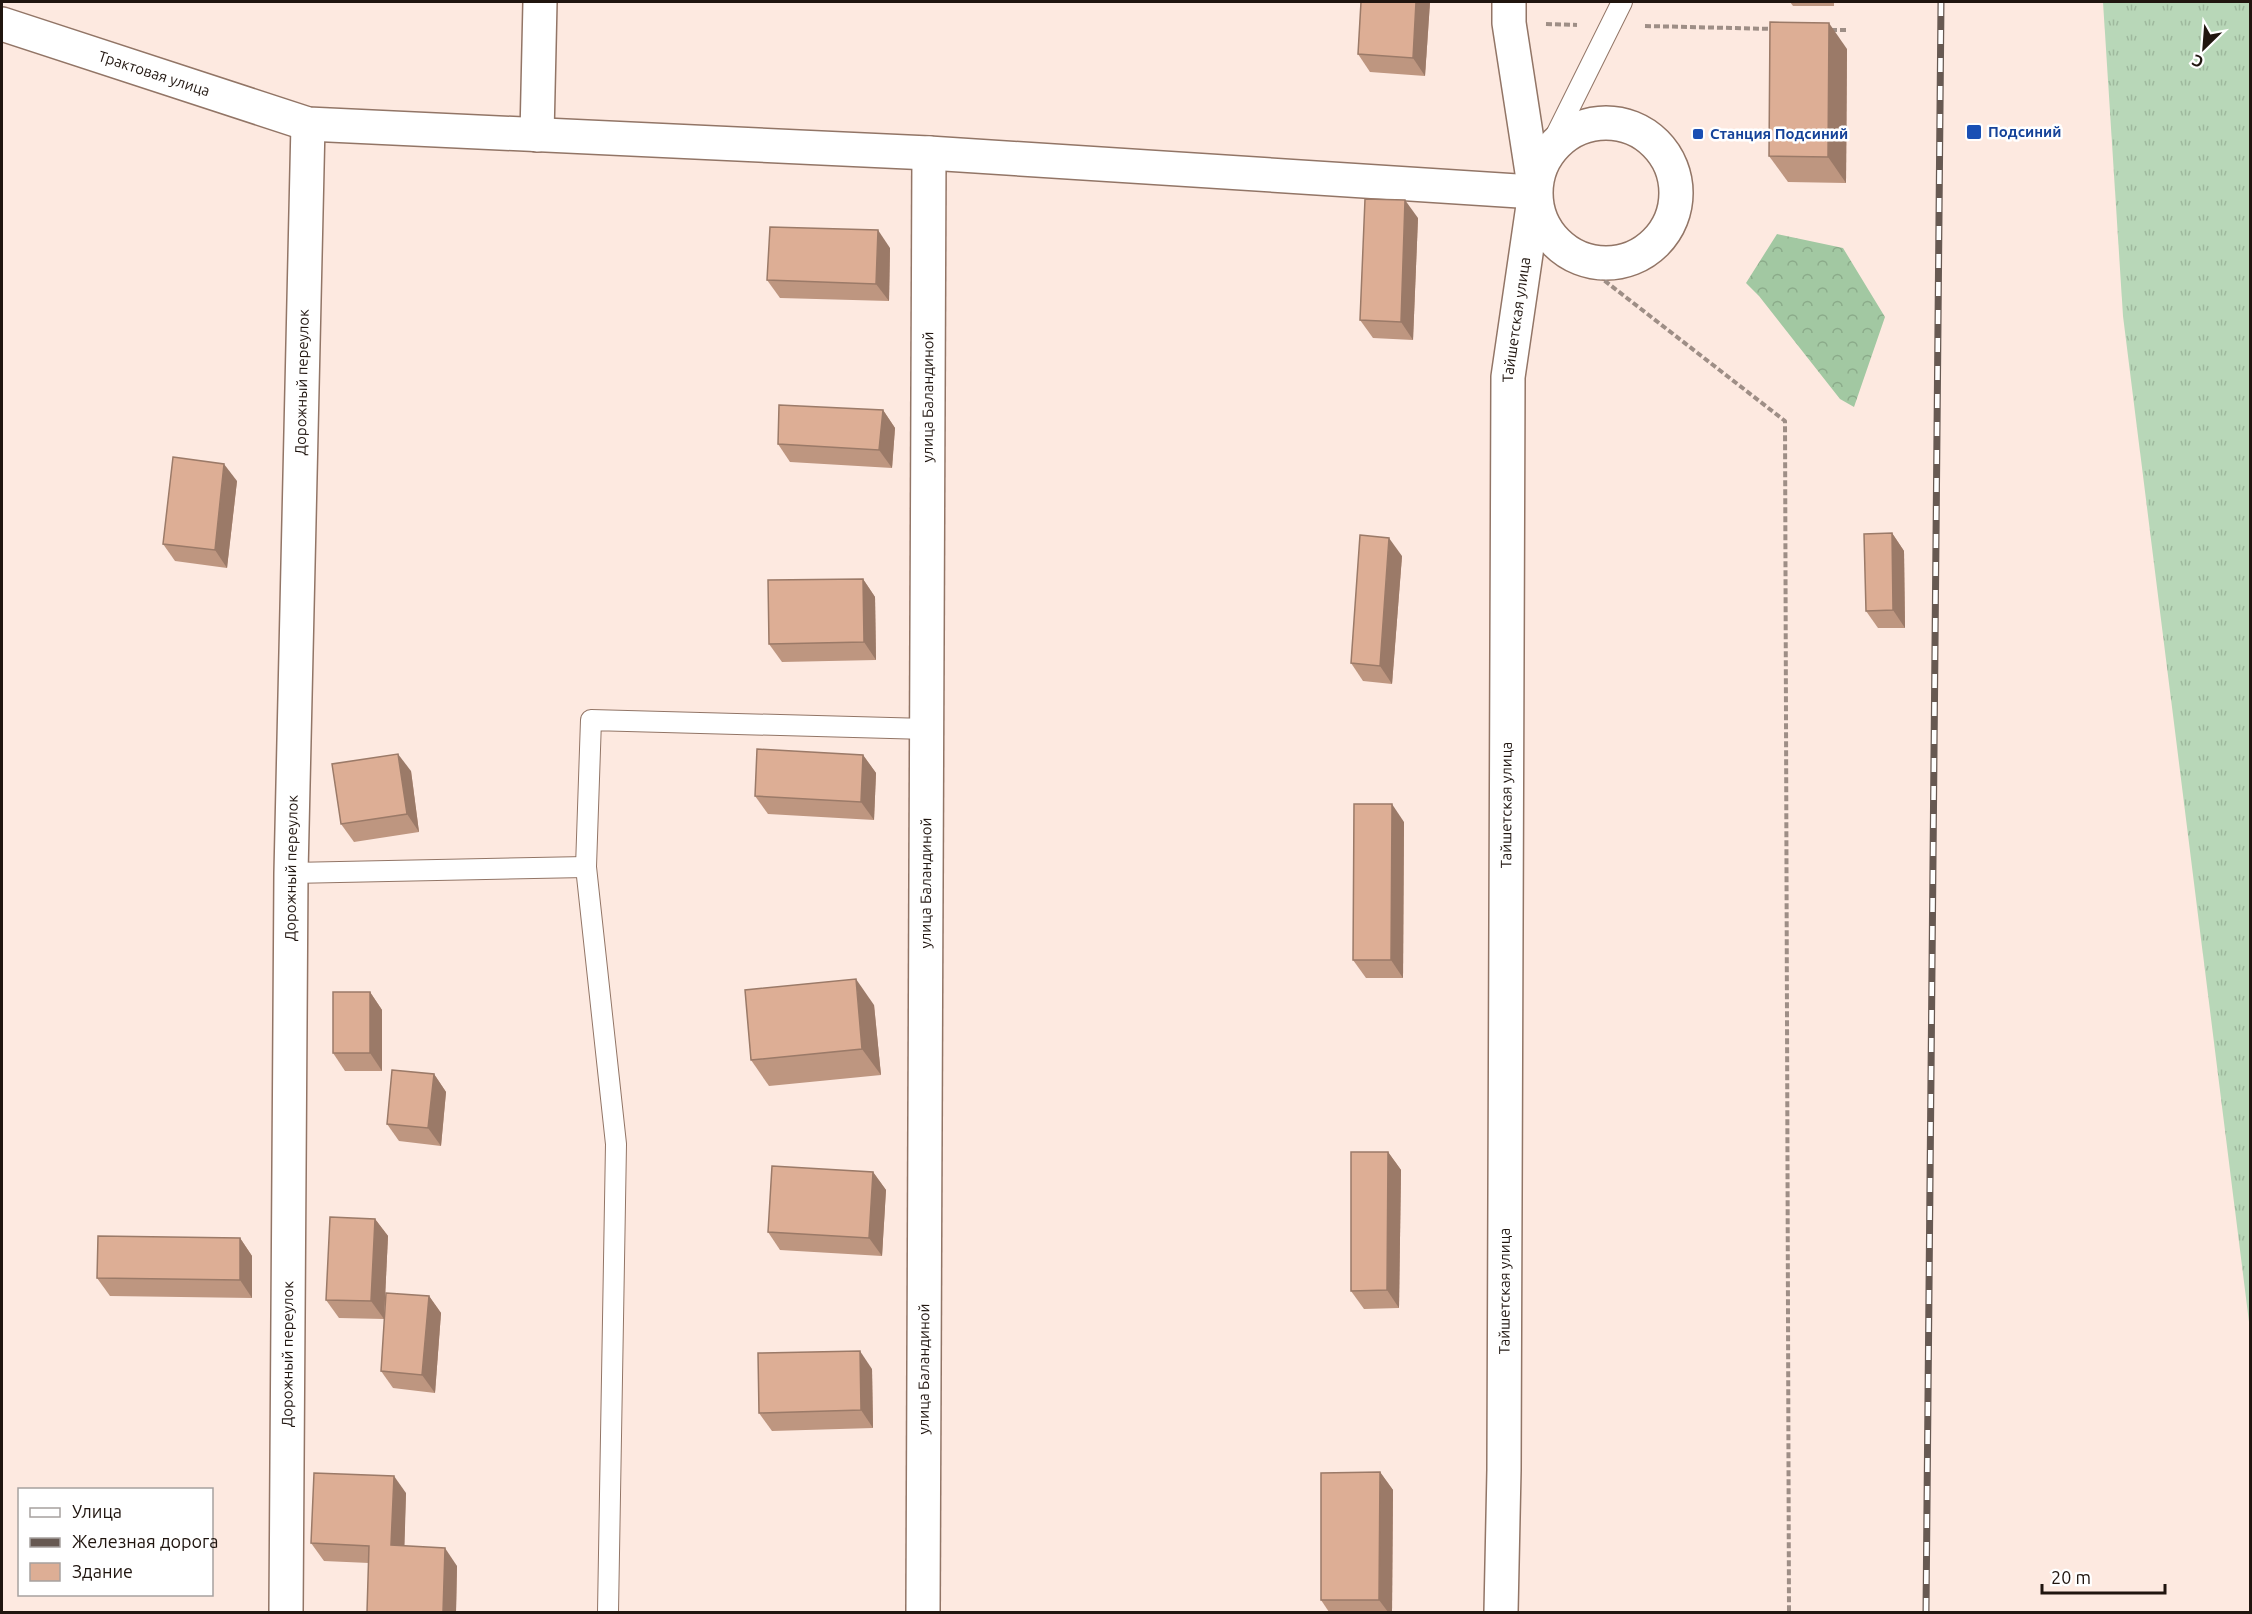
<svg xmlns="http://www.w3.org/2000/svg" width="2252" height="1614" viewBox="0 0 2252 1614" font-family="Ubuntu,sans-serif">
  <style>
    .grass { fill: url(#grass-tufts) }
    .forest { fill: url(#forest-crowns) }
    .lines { fill: none; stroke-linecap: round; stroke-linejoin: round }
    .service-casing { stroke: #927566; stroke-width: 22 }
    .minor-casing { stroke: #927566; stroke-width: 36 }
    .path { stroke: #9e8e86; stroke-width: 4; stroke-dasharray: 6 3; stroke-linecap: butt }
    .service { stroke: #fff; stroke-width: 20 }
    .minor { stroke: #fff; stroke-width: 33 }
    .rail-casing { stroke: #675952; stroke-width: 7 }
    .rail { stroke: #fff; stroke-width: 4.5; stroke-dasharray: 14; stroke-linecap: butt }
    .wall { fill: #be9680 }
    .shaded-wall { fill: #9b7a68 }
    .building { fill: #ddae95; stroke: #9b7a68; stroke-width: 1.5 }
    .transit-dot { fill: #1a4fb4; stroke: #fff; stroke-width: 2 }
    .labels { text-anchor: middle; stroke-width: 5; stroke-linejoin: round; paint-order: stroke }
    .street-label { font-size: 15px; fill: #20150f; stroke: #fff }
    .transit-label { font-size: 15px; font-weight: bold; fill: #164399; stroke: #fff; text-anchor: start }
  </style>
  <defs>
    <pattern id="grass-tufts" width="24" height="20" patternUnits="userSpaceOnUse" patternTransform="scale(1.5)"><rect width="24" height="20" fill="#b8d7b8"/><path d="M3 7l-1-3M5 7V3M7 7l1-3M15 17l-1-3M17 17v-4M19 17l1-3" fill="none" stroke="#9eb89d"/></pattern>
    <pattern id="forest-crowns" width="20" height="18" patternUnits="userSpaceOnUse" patternTransform="scale(1.5)"><rect width="20" height="18" fill="#a2c8a2"/><path d="M2 6a3 3 0 1 1 6 0M12 15a3 3 0 1 1 6 0" fill="none" stroke="#8bab8a"/></pattern>
  </defs>
  <rect width="100%" height="100%" fill="#fde9e0"/>
  <polygon class="grass" points="2103,2 2250,2 2250,1330 2123,316"/>
  <polygon class="forest" points="1777,234 1843,248 1885,317 1854,407 1840,399 1759,296 1746,283"/>
  <g class="lines">
    <g class="service-casing">
      <g id="service">
        <polyline points="1539,169 1622,2"/>
        <polyline points="291,873 586,867"/>
        <polyline points="608,1612 616,1144 586,867 591,720 927,729"/>
      </g>
    </g>
    <g class="minor-casing">
      <g id="minor">
        <path id="s1" d="M2,24L308,124L929,153L1535,192"/>
        <circle cx="1606" cy="193" r="70"/>
        <polyline points="537,135 540,2"/>
        <path id="s2" d="M286,1612L291,873L308,124"/>
        <path id="s3" d="M923,1612L929,153"/>
        <path id="s4" d="M1501,1612L1504,1470L1508,377L1535,192L1509,23V2"/>
      </g>
    </g>
    <g class="path">
      <polyline points="1546,24 1577,25"/>
      <polyline points="1645,26 1775,29"/>
      <polyline points="1831,30 1848,30"/>
      <polyline points="1569,253 1785,421 1789,1612"/>
    </g>
    <use href="#service" class="service"/>
    <use href="#minor" class="minor"/>
    <g class="rail-casing">
      <polyline id="rail" points="1926,1612 1941,2"/>
    </g>
    <use href="#rail" class="rail"/>
  </g>
  <g class="wall">
    <polygon points="1361,2 1430,2 1425,76 1370,72 1358,54"/>
    <polygon points="1790,2 1834,2 1834,6 1793,6"/>
    <polygon points="1847,49 1846,183 1788,182 1769,156"/>
    <polygon points="1418,218 1413,340 1373,338 1360,320"/>
    <polygon points="890,248 889,301 780,298 767,280"/>
    <polygon points="883,410 895,428 892,468 790,462 778,444"/>
    <polygon points="237,481 227,568 175,561 163,544"/>
    <polygon points="1892,533 1904,551 1905,628 1878,628 1866,611"/>
    <polygon points="1402,556 1392,684 1363,681 1351,663"/>
    <polygon points="863,579 875,597 876,660 782,662 769,644"/>
    <polygon points="863,755 876,773 874,820 768,814 755,796"/>
    <polygon points="411,771 419,832 354,842 341,824"/>
    <polygon points="1404,822 1403,978 1366,978 1353,960"/>
    <polygon points="370,992 382,1010 382,1071 345,1071 333,1053"/>
    <polygon points="874,1005 881,1075 769,1086 751,1060"/>
    <polygon points="434,1074 446,1092 441,1146 399,1141 387,1124"/>
    <polygon points="1388,1152 1401,1170 1399,1308 1364,1309 1351,1291"/>
    <polygon points="873,1172 886,1190 882,1256 780,1250 768,1232"/>
    <polygon points="375,1219 388,1236 384,1319 339,1318 326,1300"/>
    <polygon points="240,1238 252,1256 252,1298 110,1296 97,1278"/>
    <polygon points="429,1296 441,1313 435,1393 393,1388 381,1371"/>
    <polygon points="872,1369 873,1428 772,1431 759,1413"/>
    <polygon points="1380,1472 1393,1490 1392,1612 1329,1612 1321,1600"/>
    <polygon points="406,1493 404,1546 457,1566 456,1612 367,1612 369,1563 324,1561 311,1543"/>
  </g>
  <g class="shaded-wall">
    <polygon points="1416,2 1430,2 1425,76 1413,58"/>
    <polygon points="1829,23 1847,49 1846,183 1828,157"/>
    <polygon points="1405,200 1418,218 1413,340 1401,322"/>
    <polygon points="878,230 890,248 889,301 876,284"/>
    <polygon points="883,410 895,428 892,468 879,450"/>
    <polygon points="224,464 237,481 227,568 215,550"/>
    <polygon points="1892,533 1904,551 1905,628 1893,610"/>
    <polygon points="1389,538 1402,556 1392,684 1380,666"/>
    <polygon points="863,579 875,597 876,660 864,642"/>
    <polygon points="398,754 411,771 419,832 407,814"/>
    <polygon points="863,755 876,773 874,820 861,802"/>
    <polygon points="1392,804 1404,822 1403,978 1391,960"/>
    <polygon points="856,979 874,1005 881,1075 862,1049"/>
    <polygon points="370,992 382,1010 382,1071 370,1053"/>
    <polygon points="434,1074 446,1092 441,1146 428,1128"/>
    <polygon points="1388,1152 1401,1170 1399,1308 1387,1290"/>
    <polygon points="873,1172 886,1190 882,1256 869,1238"/>
    <polygon points="375,1219 388,1236 384,1319 371,1301"/>
    <polygon points="240,1238 252,1256 252,1298 240,1280"/>
    <polygon points="429,1296 441,1313 435,1393 422,1375"/>
    <polygon points="860,1351 872,1369 873,1428 861,1410"/>
    <polygon points="1380,1472 1393,1490 1392,1612 1388,1612 1379,1600"/>
    <polygon points="394,1476 406,1493 404,1563 391,1545"/>
    <polygon points="445,1548 457,1566 456,1612 443,1612"/>
  </g>
  <g class="building">
    <polygon points="1361,2 1416,2 1413,58 1358,54"/>
    <polygon points="1770,22 1829,23 1828,157 1769,156"/>
    <polygon points="1365,199 1405,200 1401,322 1360,320"/>
    <polygon points="770,227 878,230 876,284 767,280"/>
    <polygon points="779,405 883,410 879,450 778,444"/>
    <polygon points="173,457 224,464 215,550 163,544"/>
    <polygon points="1892,533 1893,610 1866,611 1864,534"/>
    <polygon points="1360,535 1389,538 1380,666 1351,663"/>
    <polygon points="863,579 864,642 769,644 768,580"/>
    <polygon points="757,749 863,755 861,802 755,796"/>
    <polygon points="398,754 407,814 341,824 332,764"/>
    <polygon points="1354,804 1392,804 1391,960 1353,960"/>
    <polygon points="856,979 862,1049 751,1060 745,990"/>
    <rect x="333" y="992" width="37" height="61"/>
    <polygon points="392,1070 434,1074 428,1128 387,1124"/>
    <polygon points="1351,1152 1388,1152 1387,1290 1351,1291"/>
    <polygon points="772,1166 873,1172 869,1238 768,1232"/>
    <polygon points="330,1217 375,1219 371,1301 326,1300"/>
    <polygon points="98,1236 240,1238 240,1280 97,1278"/>
    <polygon points="386,1293 429,1296 422,1375 381,1371"/>
    <polygon points="860,1351 861,1410 759,1413 758,1353"/>
    <polygon points="1380,1472 1379,1600 1321,1600 1321,1473"/>
    <polygon points="314,1473 394,1476 391,1545 445,1548 443,1612 367,1612 369,1546 311,1543"/>
  </g>
  <g class="transit-dot">
    <rect x="1966" y="124" width="16" height="16" rx="3"/>
    <rect x="1692" y="128" width="12" height="12" rx="3"/>
  </g>
  <g class="labels">
    <g class="street-label">
      <text dy="5" stroke="none"><textPath href="#s1" startOffset="160">Трактовая улица</textPath></text>
      <text dy="5" stroke="none"><textPath href="#s4" startOffset="1293">Тайшетская улица</textPath></text>
      <text dy="5" stroke="none"><textPath href="#s2" startOffset="1230">Дорожный переулок</textPath></text>
      <text dy="5" stroke="none"><textPath href="#s3" startOffset="1215">улица Баландиной</textPath></text>
      <text dy="5" stroke="none"><textPath href="#s4" startOffset="807">Тайшетская улица</textPath></text>
      <text dy="5" stroke="none"><textPath href="#s2" startOffset="744">Дорожный переулок</textPath></text>
      <text dy="5" stroke="none"><textPath href="#s3" startOffset="729">улица Баландиной</textPath></text>
      <text dy="5" stroke="none"><textPath href="#s4" startOffset="321">Тайшетская улица</textPath></text>
      <text dy="5" stroke="none"><textPath href="#s2" startOffset="258">Дорожный переулок</textPath></text>
      <text dy="5" stroke="none"><textPath href="#s3" startOffset="243">улица Баландиной</textPath></text>
    </g>
    <g class="transit-label">
      <text x="1988" y="137">Подсиний</text>
      <text x="1710" y="139">Станция Подсиний</text>
    </g>
  </g>
  <rect width="2252" height="1614" fill="none" stroke="#20150f" stroke-width="6"/>
  <rect x="18" y="1488" width="195" height="108" fill="#ffffff" stroke="#a6a19f" stroke-width="1.5"/>
  <rect x="30" y="1508" width="30" height="9" fill="#ffffff" stroke="#a6a19f" stroke-width="1.5"/>
  <text x="72" y="1518" font-size="18" fill="#20150f">Улица</text>
  <rect x="30" y="1538" width="30" height="9" fill="#675952" stroke="#a6a19f" stroke-width="1.5"/>
  <text x="72" y="1548" font-size="18" fill="#20150f">Железная дорога</text>
  <rect x="30" y="1563" width="30" height="18" fill="#ddae95" stroke="#a6a19f" stroke-width="1.5"/>
  <text x="72" y="1578" font-size="18" fill="#20150f">Здание</text>
  <g transform="translate(2204 48) rotate(205)" stroke="#ffffff" stroke-width="4.5" paint-order="stroke">
  <path d="M0-4.5L10 22L0 15L-10 22Z" fill="#20150f"/>
  <text y="-9" font-size="16" font-weight="bold" text-anchor="middle" fill="#20150f">С</text>
  </g>
  <path d="M2042 1584v9h123v-9" fill="none" stroke="#20150f" stroke-width="3"/>
  <text x="2051" y="1584" font-size="18" fill="#20150f" stroke="#ffffff" stroke-width="4.5" paint-order="stroke">20 m</text>
</svg>
